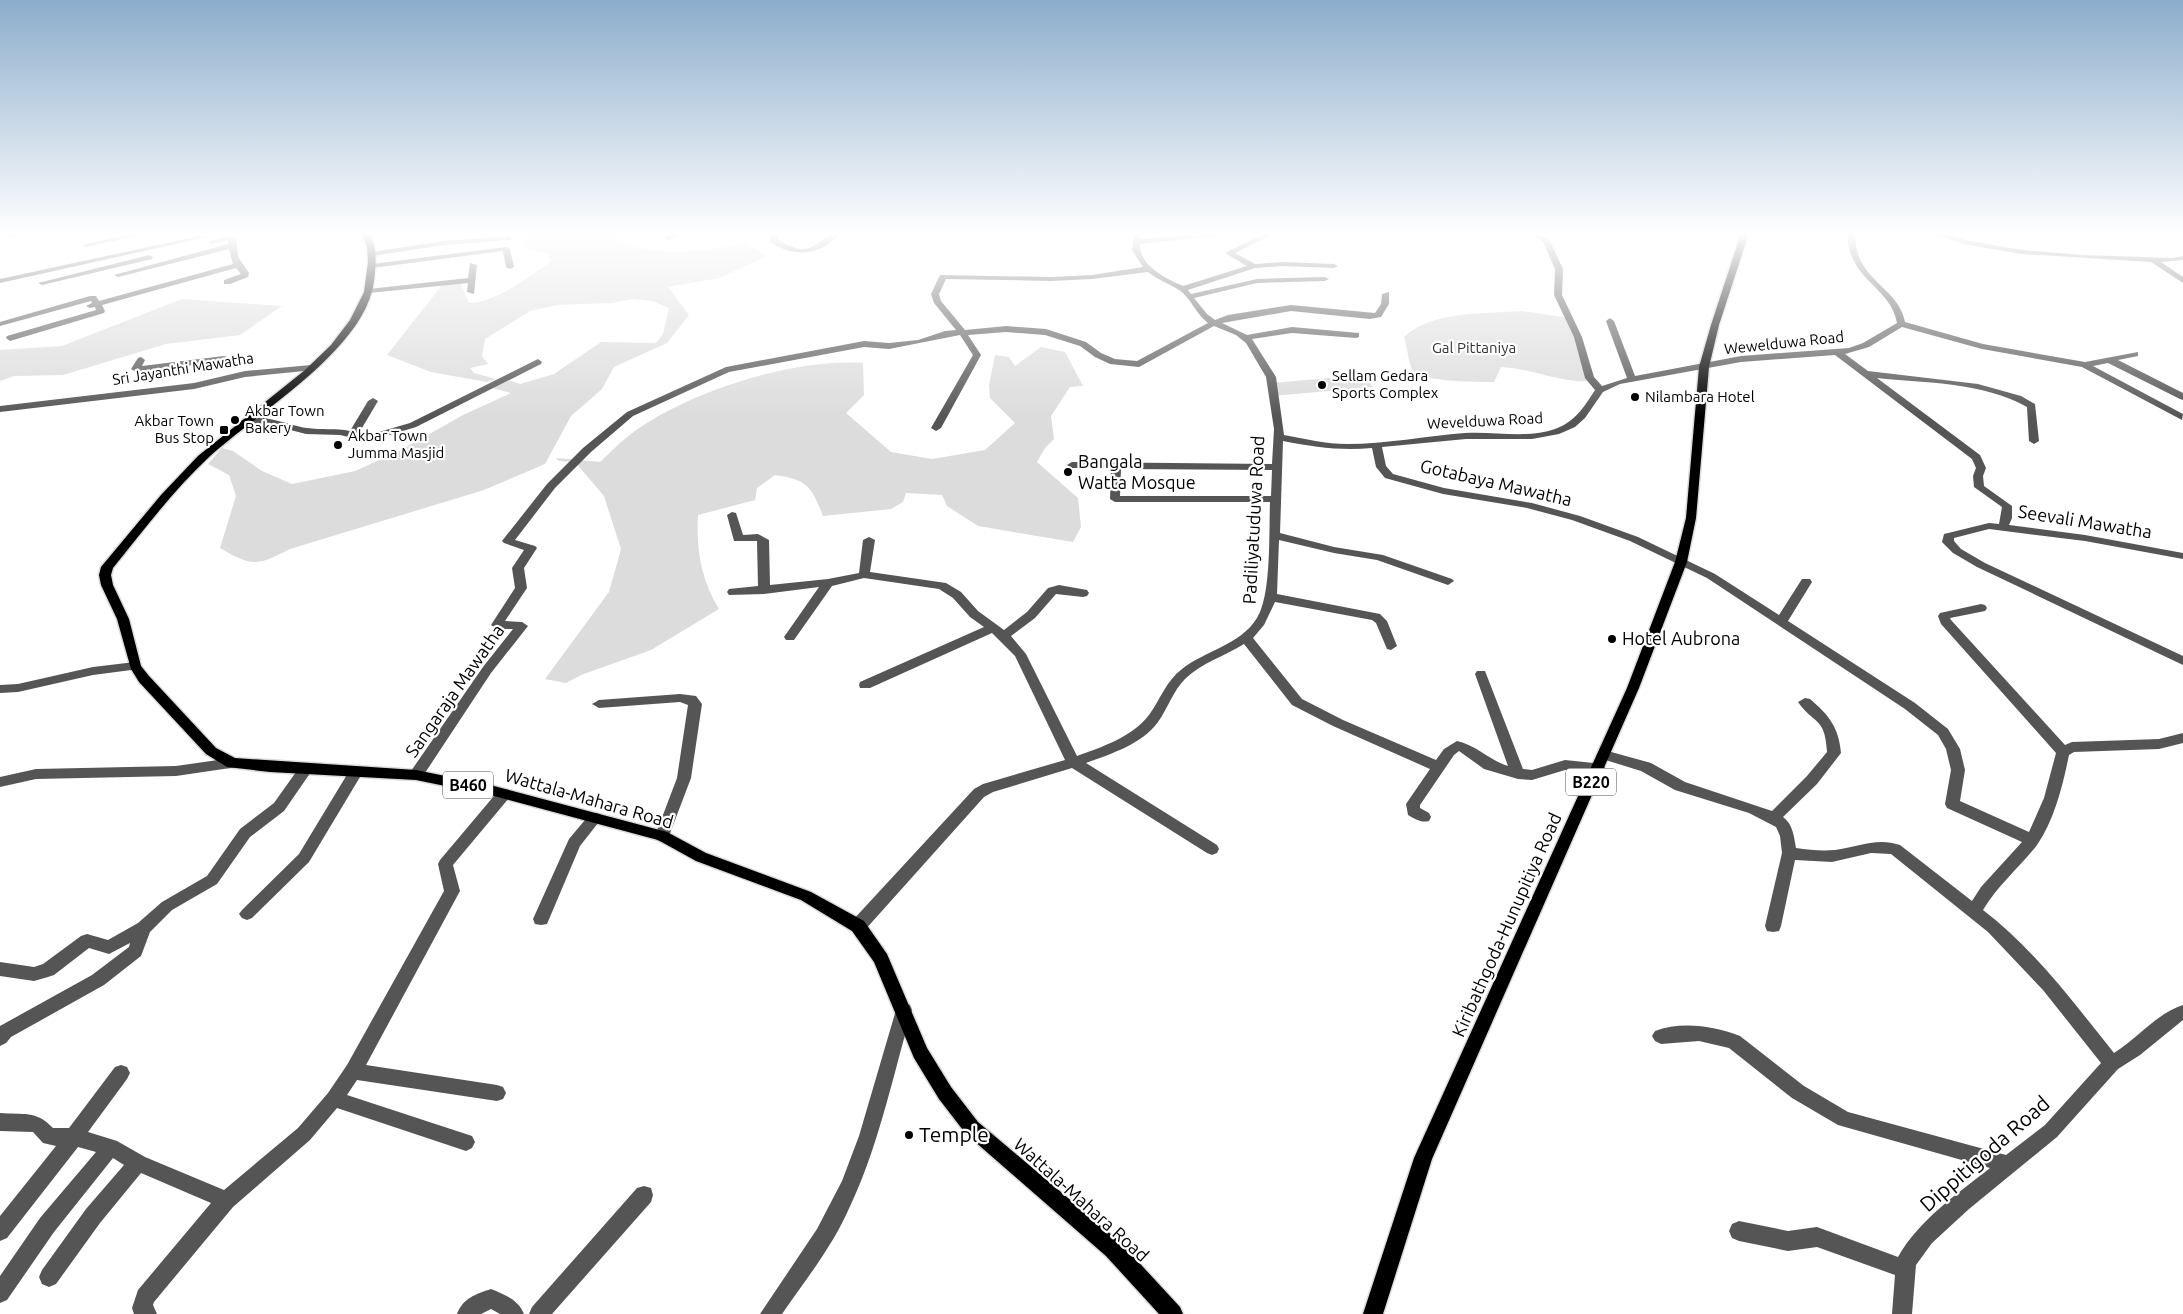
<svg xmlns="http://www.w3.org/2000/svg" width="2183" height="1314" viewBox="0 0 2183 1314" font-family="Ubuntu,sans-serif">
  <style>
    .green { fill: #dcdcdc }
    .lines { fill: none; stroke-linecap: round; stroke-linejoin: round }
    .major-casing { stroke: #dbdbdb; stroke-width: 3 }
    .minor { fill: #555; fill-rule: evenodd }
    .major { fill: #000; fill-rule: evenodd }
    .poi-dot { fill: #000; stroke: #fff; stroke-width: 2 }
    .labels { text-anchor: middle; stroke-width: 4.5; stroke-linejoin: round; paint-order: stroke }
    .far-street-label { font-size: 15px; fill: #000; stroke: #fff }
    .far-park-label { font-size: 15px; fill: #333; stroke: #fff }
    .far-poi-label { font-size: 15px; fill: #000; stroke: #fff; text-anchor: start }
    .shield { fill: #fff; stroke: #4c4c4c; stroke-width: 1 }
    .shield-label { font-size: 16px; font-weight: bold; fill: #000 }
    .poi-label { font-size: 18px; fill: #000; stroke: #fff; text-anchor: start }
    .street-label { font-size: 18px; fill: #000; stroke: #fff }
    .near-poi-label { font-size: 21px; fill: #000; stroke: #fff; text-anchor: start }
    .near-street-label { font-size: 21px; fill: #000; stroke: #fff }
  </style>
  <rect width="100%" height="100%" fill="#fff"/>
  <g class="green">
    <path d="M525,233H620L615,239C650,258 708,253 746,242L767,256L719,278L668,287L689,315L667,343L614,367L602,389L571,416L545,464L484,490L290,549C257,566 252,567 220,548L236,496L229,475L208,464L222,448L233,451L262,471L292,484L355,471L399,451L463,415L511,393L492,388L508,380L520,384L554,374L601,342L656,343L663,334L669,308L652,301L633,299L611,303L557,305L530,311L485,339L482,356L488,364L470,368L474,373L496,379L487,382L431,372L387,355L442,285L460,282L469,303C494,303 532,276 551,261L547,253L530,250L522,242Z"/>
    <polygon points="182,299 282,306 240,335 166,344 63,375 14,376 0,381 0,350 62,346"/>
    <path d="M1523,311L1569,318L1593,381C1561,384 1532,368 1501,367L1494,382C1478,382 1423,382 1413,371C1409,366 1407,345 1404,337C1433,310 1486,314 1523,311Z"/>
    <path d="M1041,347L1065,352L1083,386L1070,387L1051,416L1054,439L1045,448L1037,462L1078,498L1081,527L1073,542L978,526L947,506L942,495L906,493L903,502L891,509L823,516C811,486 808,480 775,475L757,488L755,500L698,515C696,549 701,580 719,609L651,650L581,675L566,683L545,679L609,592L621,549L604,496L575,462L559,461L556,458L600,462C610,453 620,442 631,434C687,392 793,358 863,363L864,395L846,413L891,452L932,459L985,450L1015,423L990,398L989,385L995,355L1009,357L1015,366Z"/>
    <polygon points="1364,375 1373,387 1273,396 1272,383"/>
  </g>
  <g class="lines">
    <g class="major-casing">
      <g id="major">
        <path d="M361,233H368C377,245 376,259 375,273C374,279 374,285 372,291C356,355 254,415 207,459C172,492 143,531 113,568L111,575L113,585L129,619L141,666L149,676L216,748L235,758L416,770L494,786L667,832L706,853L811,892L864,921L887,954L927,1048L951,1087L978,1122L1120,1242L1180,1307L1183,1314H1159L1106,1256L966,1134L939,1099L914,1058L874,962L852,931L801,900L696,861L658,840L494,796L416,780L270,772L227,767L206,754L139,682L131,669L117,619L101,585L99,575L101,567L161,495L198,456L305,370L331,345L350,320L364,292L368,262L367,247Z"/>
        <polygon points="1741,233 1749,233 1719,325 1709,367 1696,518 1687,562 1639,688 1432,1159 1383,1314 1363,1314 1414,1158 1627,688 1675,562 1686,518 1699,367 1711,325"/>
      </g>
    </g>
    <g class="minor">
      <polygon points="3,233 31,233 14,237"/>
      <polygon points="135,233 148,233 86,247 82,245"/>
      <polygon points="213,233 225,233 0,283 0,279"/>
      <polygon points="374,233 387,233 368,238 364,236"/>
      <polygon points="678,233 688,233 668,240 664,238"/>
      <path d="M771,233H777V239C817,266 818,230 841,233C820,256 795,258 770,242Z"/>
      <path d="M1134,233H1140V239L1206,233H1227L1224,235L1140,244C1139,266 1167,279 1183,286L1247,266L1225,253L1266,233H1275L1235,253L1255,264L1283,262L1334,264L1338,266L1334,268L1283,266L1255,268L1188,290L1191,294L1257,279L1325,277L1329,279L1325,281L1257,283L1194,298L1207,314L1215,320L1228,315L1291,305L1375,313L1381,304L1382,294L1389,292V304L1381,317L1370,319L1291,311L1222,323L1247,335L1292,327L1359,333V337L1356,338L1292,333L1252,339L1276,377L1284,435C1305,439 1326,444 1347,444C1386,444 1426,436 1465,433C1494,431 1527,439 1555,429C1575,422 1584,407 1595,390L1585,378L1574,337L1554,295L1555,269L1543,242L1528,233H1536L1550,241L1563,269L1562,295L1582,337L1594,377L1602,386L1627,378L1606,321L1610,318L1614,321L1635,376L1741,356L1849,348L1863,343L1897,323C1890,285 1849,282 1847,233H1854C1856,242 1856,250 1860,259C1871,284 1900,294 1905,322L1983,344L2085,362L2138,352V356L2118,360L2183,393V400L2180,399L2108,363L2093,366L2183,414L2182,420L2082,367L1982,349L1902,327L1869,347L1845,354L1868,371L1978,384L2021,396L2035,404L2039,441L2034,444L2029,441L2027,407C1983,382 1926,383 1877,378L1980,455L1986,468L1983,476L1984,486L2012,506V518L2009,525L2085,535L2183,553V559L2085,541L1989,529L1954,538V541L1961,549L1985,563L2183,656V665L1977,567L1953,553L1942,542L1944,534L1989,523L1999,524L2002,507L1974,487L1973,476L1976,468L1972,459L1835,355L1741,362L1620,384L1603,392L1585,418L1575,427L1559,434L1532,439H1466L1382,447L1386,466L1393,474L1444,488L1532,503L1580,516L1638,537L1715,574L1779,615L1802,579H1810L1812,582L1788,621L1915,703L1948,729L1960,749L1965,770L1960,801L2029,832L2044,798L2056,753L1941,624L1938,616L1940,613L1981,604L1985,605L1987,608L1985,611L1950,618L1951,620L2065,745L2072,742L2159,739L2183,733V743L2159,749L2074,752L2069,755C2063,784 2055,819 2037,845C2020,867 1998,885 1983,910C2034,949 2074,1003 2114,1053C2138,1038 2156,1014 2183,1005V1020L2140,1055L2118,1069L2057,1137L1969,1209L1932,1243L1916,1265L1912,1314H1892L1895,1275L1817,1247L1788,1251L1739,1241L1732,1238L1729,1231L1732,1224L1739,1221L1788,1231L1817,1227L1898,1257C1919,1220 1957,1194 1990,1168L1838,1125L1792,1098L1729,1048L1699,1041L1661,1044L1655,1041L1652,1036L1655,1031C1681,1021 1715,1026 1740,1036L1804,1086L1848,1112L2006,1155L2045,1125L2101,1063L2043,990L1988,932L1891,854L1871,853L1832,862L1795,860L1781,926L1779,931L1773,932L1767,931L1765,926L1782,853L1780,836L1776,827L1749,813L1675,790L1641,771L1599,758L1597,755L1599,752L1604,750L1651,763L1685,782L1772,811L1807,776L1827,752C1825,716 1814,725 1798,702L1805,698L1810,699C1829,715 1839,728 1841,753L1817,784L1783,817C1793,824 1794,837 1796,848C1809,850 1822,851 1835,850C1858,847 1877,837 1900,845L1972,901L1981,887L2022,842L1947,808L1945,804L1951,770L1946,749L1938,735L1905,709L1707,578L1630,541L1572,520L1527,508L1443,494L1385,478L1376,467L1372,448C1341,451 1314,447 1283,441L1280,533L1334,547L1383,555L1452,579L1454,581L1448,585L1377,560L1334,553L1279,540L1277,594L1380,614L1387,621L1397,646L1391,650L1387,649L1376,623L1372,620L1275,602L1264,625L1253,638L1302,699L1343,720L1436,760L1444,749L1457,741C1476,745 1489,760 1508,766L1475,674L1477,671H1485L1523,769L1532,770L1565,760L1603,764L1605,768L1603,772L1598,773L1565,770L1532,780L1518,779L1484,769L1459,751L1454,755L1420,805V808L1429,813L1431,817L1429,821C1421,823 1415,819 1408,815L1406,804L1430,769L1333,726L1292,705L1244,644C1225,656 1201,663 1185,679C1173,691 1168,708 1158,722C1142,744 1111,754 1086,763L1217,845L1219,849L1217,853L1212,855L1207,853L1072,768L993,792L984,797L864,931L858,932L852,931L850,926L852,921L974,789L983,784L1065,760L1015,656L992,633L870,688H860L859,685L860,682L984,627L970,617L953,598L939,589L864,578L832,586L794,640H786L784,637L819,587L764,594L729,595L727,592L729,589L758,586L757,541H734L727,515L732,512L736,513L743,535L758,534L769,540L770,585L828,579L859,573L863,540L869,537L875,540L870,572L946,583L961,592L978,611L1004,630L1027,612L1048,588L1059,585L1087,590L1089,593L1087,596L1083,597L1056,594L1035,618L1011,636L1026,654L1077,756C1102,747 1132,737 1149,715C1160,700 1166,681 1182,669C1206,650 1247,643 1260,612C1271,587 1269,531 1270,502H1115L1110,499L1111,468H1072L1067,465L1072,462L1272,464L1274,429L1266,377L1246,343L1236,335L1214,326L1139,367L1110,364L1095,357L1080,346L1045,335L1006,332L968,335L981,355L941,428L936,431L931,428L973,355L960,335L889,349L864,347L729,372L633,416L591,452L555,488L515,540L535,546L537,548L524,568L527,588L505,621L522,622L528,626L491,673L421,779H411L409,775L411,771L483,667L513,629H497L491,625L515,588L512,568L524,550L504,543L502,541L547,484L583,448L627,412L726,367L864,341L889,343L918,340L945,331L956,330L934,303L931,294L940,275L1051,277L1092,275L1143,267L1132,250ZM1148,272C1158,280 1168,283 1179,290C1191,298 1196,314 1208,323L1137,361L1115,359L1101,353L1086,342L1046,329L1006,326L965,330L941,301L939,294L946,279L1051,281L1092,279ZM1121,469L1272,470L1271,496H1120Z"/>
      <polygon points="1931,233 1942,233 1965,240 2022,250 2082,255 2172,258 2183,256 2183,260 2161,262 2183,277 2183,283 2151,262 2022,254 1963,244"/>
      <polygon points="232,235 236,237 238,257 249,273 248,277 230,284 224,284 224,280 241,274 236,268 102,305 105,311 104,313 10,341 6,338 7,336 96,310 95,307 90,308 86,306 92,303 91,301 0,326 0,322 90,296 96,296 99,301 233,264 229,249 118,277 114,275 228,244 228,240 212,244 208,242"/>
      <polygon points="508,236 511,236 511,240 444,245 372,256 368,254 372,252 444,241"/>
      <polygon points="506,247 510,249 514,267 510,269 506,267 503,251 372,268 368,266 372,264"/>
      <polygon points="149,255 153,257 152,259 42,285 38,283"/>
      <polygon points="470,263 477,265 474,294 467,292 468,283 369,293 365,291 369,289 468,278"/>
      <polygon points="224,356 227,357 227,361 136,372 131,369 138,358 141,357 145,360 142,366"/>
      <path d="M538,359L542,362L541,364L416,427L373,440L366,441L340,435L306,434L271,425L246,424L241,421C254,410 291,426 307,428C321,430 336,428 350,431L368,401L373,398L378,401L359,433L372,434L410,423Z"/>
      <polygon points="311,365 316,368 314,370 245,377 194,389 0,412 0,406 194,383 245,371"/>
      <polygon points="135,662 139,663 141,666 139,669 93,675 18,692 0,693 0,685 18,684 93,667"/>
      <polygon points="680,694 696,696 702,704 691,778 669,836 667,840 662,842 657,840 655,836 677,778 688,705 680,702 599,708 592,704 599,700"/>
      <polygon points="232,758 237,759 239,763 237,767 176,776 36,779 0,787 0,777 36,769 176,766"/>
      <polygon points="306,764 311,765 313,769 284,811 250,837 217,884 172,910 150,932 141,956 104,985 11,1037 6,1043 0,1046 0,1026 92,975 129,947 130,943 109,954 89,948 54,975 48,977 34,981 0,976 0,962 34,967 43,964 81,936 87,934 108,940 138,923 162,902 207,876 240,829 274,803 301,765"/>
      <polygon points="356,767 361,768 363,772 309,862 252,918 247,920 242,918 239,914 242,910 299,854 351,768"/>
      <path d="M504,789L509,790L511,794L509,798L453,865L460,891L366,1065L497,1085L503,1087L506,1093L503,1099L497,1101L357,1080L347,1095L472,1136L475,1142L472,1148L466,1151L337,1108L310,1140L233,1207L154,1302L153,1305L157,1314H134L132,1308L138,1290L211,1203L141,1173L100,1223L56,1284L49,1287L42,1284L39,1277L42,1270L86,1209L124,1165L113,1158L54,1232L7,1300L0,1303V1276L40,1218L96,1152L78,1147L7,1238L0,1241V1216L56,1146L43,1143L33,1132L0,1131V1113C23,1115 36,1110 53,1128H69L115,1067L121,1065L127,1067L130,1073L127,1079L88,1132L117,1141L145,1157L224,1190L298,1128L328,1093L347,1065L444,891L438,864L440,860L499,790Z"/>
      <polygon points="595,813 600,814 602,818 580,846 547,924 541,925 535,924 533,919 569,839 590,814"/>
      <path d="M904,1003L910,1005L912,1010C892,1079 878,1150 846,1215C829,1251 804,1282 782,1314H760L817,1229L842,1181L859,1136L896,1010L898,1005Z"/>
      <polygon points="644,1186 651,1188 653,1195 651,1202 552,1314 529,1314 532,1307 637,1188"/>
      <path d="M491,1289C505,1295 518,1299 524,1314H500L491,1309L481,1314H457C463,1298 476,1294 491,1289Z"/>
    </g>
    <use href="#major" class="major"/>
  </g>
  <linearGradient id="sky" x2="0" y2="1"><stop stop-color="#8cadcc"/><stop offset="0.56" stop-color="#fff"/><stop offset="1" stop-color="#fff" stop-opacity="0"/></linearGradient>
  <rect width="2183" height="417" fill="url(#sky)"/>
  <g class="poi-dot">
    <circle cx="1322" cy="385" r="5"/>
    <circle cx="1635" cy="397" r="5"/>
    <circle cx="235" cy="420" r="5"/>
    <rect x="219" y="425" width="10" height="10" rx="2.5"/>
    <circle cx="338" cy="445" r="5"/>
    <circle cx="1068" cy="472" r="5"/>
    <circle cx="1612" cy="639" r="5"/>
    <circle cx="909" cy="1135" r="5"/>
  </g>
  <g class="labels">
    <g class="far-street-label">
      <text transform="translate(1784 343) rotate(-6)" y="5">Wewelduwa Road</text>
      <text transform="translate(183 369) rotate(-9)" y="5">Sri Jayanthi Mawatha</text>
      <text transform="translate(1485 421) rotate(-3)" y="5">Wevelduwa Road</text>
    </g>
    <g class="far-park-label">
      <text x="1474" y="353">Gal Pittaniya</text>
    </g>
    <g class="far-poi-label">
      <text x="1332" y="381">Sellam Gedara<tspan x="1332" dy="17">Sports Complex</tspan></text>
      <text x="1645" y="402">Nilambara Hotel</text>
      <text x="245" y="416">Akbar Town<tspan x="245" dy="17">Bakery</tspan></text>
      <text x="214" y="426" text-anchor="end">Akbar Town<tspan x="214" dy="17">Bus Stop</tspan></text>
      <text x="348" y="441">Akbar Town<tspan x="348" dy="17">Jumma Masjid</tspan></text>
    </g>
    <g class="shield">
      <rect x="1566" y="768.5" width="50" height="27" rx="4"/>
      <rect x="443" y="771.5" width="50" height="27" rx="4"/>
    </g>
    <g class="shield-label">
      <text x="1591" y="788">B220</text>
      <text x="468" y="791">B460</text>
    </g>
    <g class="poi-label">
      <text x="1078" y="468">Bangala<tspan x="1078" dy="21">Watta Mosque</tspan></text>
      <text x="1622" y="645">Hotel Aubrona</text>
    </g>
    <g class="street-label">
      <text transform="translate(1496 483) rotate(13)" y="6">Gotabaya Mawatha</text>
      <text transform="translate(1254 520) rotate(-87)" y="6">Padiliyatuduwa Road</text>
      <text transform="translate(2085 522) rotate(9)" y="6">Seevali Mawatha</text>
      <text transform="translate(455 691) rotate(-55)" y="6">Sangaraja Mawatha</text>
      <text transform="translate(589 799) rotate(16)" y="6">Wattala-Mahara Road</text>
      <text transform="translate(1507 925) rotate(-66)" y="6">Kiribathgoda-Hunupitiya Road</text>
      <text transform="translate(1081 1200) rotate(42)" y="6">Wattala-Mahara Road</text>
    </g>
    <g class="near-poi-label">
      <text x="919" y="1142">Temple</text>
    </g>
    <g class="near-street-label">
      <text transform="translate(1985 1154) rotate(-41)" y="7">Dippitigoda Road</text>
    </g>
  </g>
</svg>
